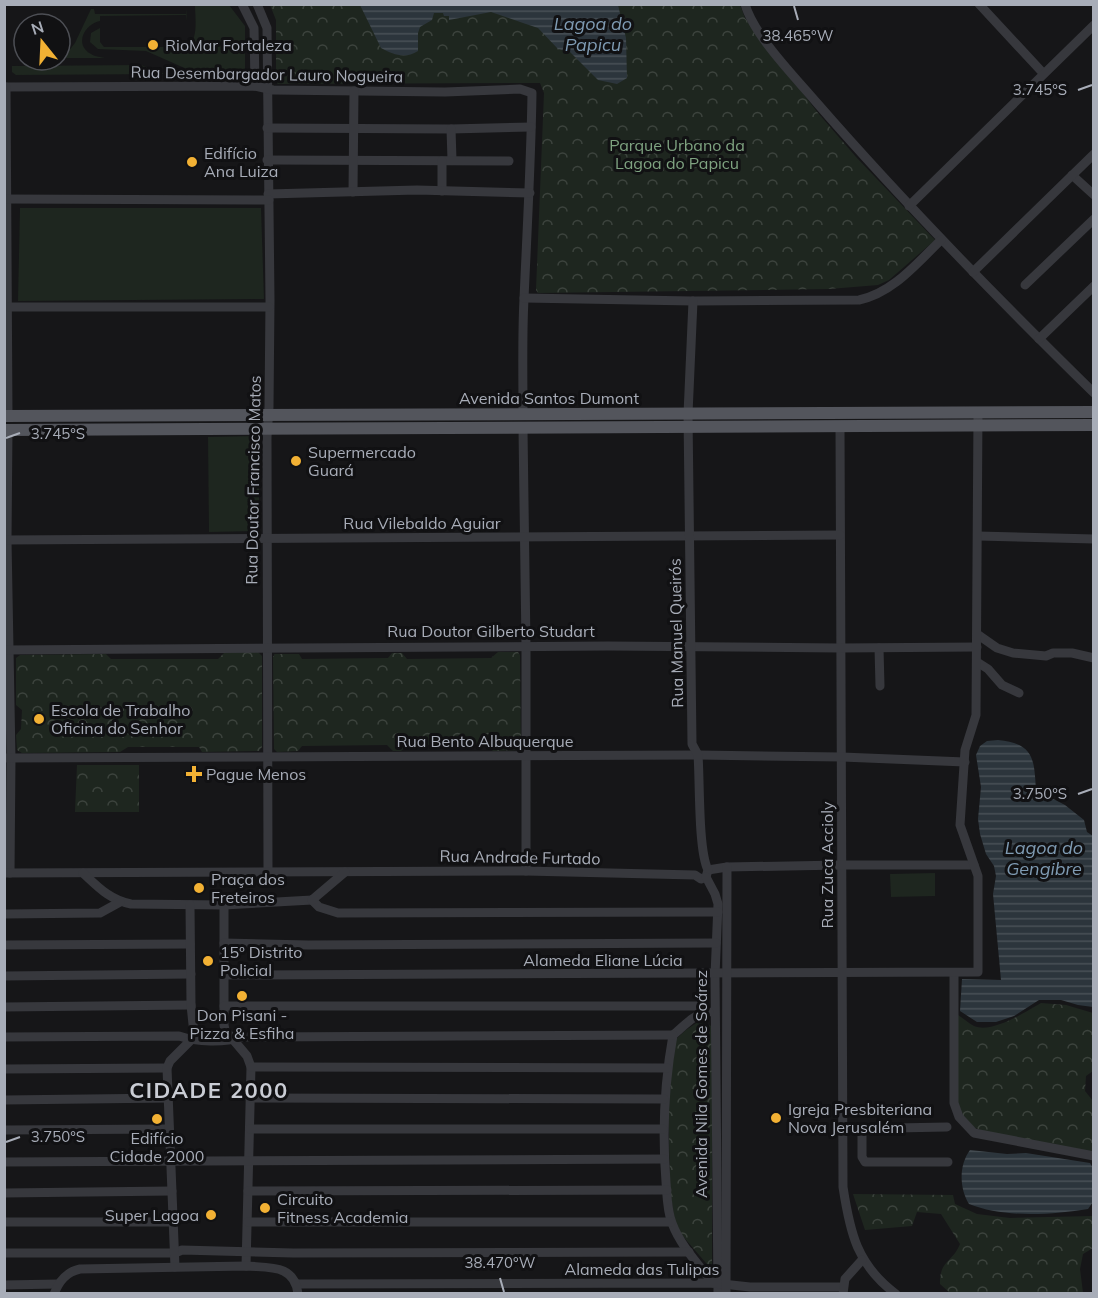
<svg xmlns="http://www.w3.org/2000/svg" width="1098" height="1298" viewBox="0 0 1098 1298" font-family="Mulish,sans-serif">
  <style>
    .green { fill: #1e261f }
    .forest { fill: url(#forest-crowns) }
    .water { fill: url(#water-rules) }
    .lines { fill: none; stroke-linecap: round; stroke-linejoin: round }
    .minor { stroke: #37383d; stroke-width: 9 }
    .major { stroke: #53555c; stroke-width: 12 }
    .ticks { fill: none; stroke: #a8adb8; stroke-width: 2 }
    .poi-dot { fill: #f2b134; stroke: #111113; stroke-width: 2 }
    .labels { text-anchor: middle; stroke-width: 6; stroke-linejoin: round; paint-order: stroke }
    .poi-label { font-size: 16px; fill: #a8adb8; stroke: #111113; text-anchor: start }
    .street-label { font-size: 16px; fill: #a8adb8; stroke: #111113 }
    .park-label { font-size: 16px; fill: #7fa381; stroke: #111113 }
    .water-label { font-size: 18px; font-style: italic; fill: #7f9bb3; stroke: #111113 }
    .district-label { font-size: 22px; font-weight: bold; letter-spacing: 1.5px; fill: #c9ccd4; stroke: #111113 }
    .ticks-label { font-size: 15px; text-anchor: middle; fill: #a8adb8; stroke: #111113; stroke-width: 6; stroke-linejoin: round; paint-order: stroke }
  </style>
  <defs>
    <pattern id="forest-crowns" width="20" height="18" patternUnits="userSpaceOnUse" patternTransform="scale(1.5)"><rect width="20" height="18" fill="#1e261f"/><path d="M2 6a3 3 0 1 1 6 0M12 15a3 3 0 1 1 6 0" fill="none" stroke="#3c433d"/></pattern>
    <pattern id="water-rules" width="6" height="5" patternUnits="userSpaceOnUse" patternTransform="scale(1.5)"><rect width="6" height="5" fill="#2c353c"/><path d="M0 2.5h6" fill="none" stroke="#485056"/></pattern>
  </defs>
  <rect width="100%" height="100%" fill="#161618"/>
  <g class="green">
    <path d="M195,5H229L245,26V73L198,74L146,51L98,49L90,42L91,33L100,28V42L104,47H187C199,40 195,17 195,5Z"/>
    <path d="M186,8L187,21L186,15L100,16V21C84,24 74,45 91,54C95,57 102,57 105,58H63L75,43L91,9H94L95,14H186Z"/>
    <polygon points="141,65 165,74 16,75 12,72 12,66"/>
    <polygon points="20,208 261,208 264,299 18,301"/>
    <polygon points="257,436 259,438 259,531 209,532 208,437"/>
    <polygon points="935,873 935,896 891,897 890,874"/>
  </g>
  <g class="forest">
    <polygon points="270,5 740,5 745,18 818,113 856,157 935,240 889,280 878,285 829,289 538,293 536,290 544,93 540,83 278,84 276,82 276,20"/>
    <polygon points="225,652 258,652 262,656 262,747 259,751 202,752 199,747 128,747 120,752 22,753 17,750 16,735 21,729 22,710 16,705 16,658 20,655 106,654 111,659 218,659"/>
    <polygon points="498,652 518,652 520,655 521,748 518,750 493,751 487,745 407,745 401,751 393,751 387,745 302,746 298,751 277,752 274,749 273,657 275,654 299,654 302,659 388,658 392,653 402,653 407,659 491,658"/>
    <polygon points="77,765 139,765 139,812 75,812"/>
    <path d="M1041,1003L1066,1005L1093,1013V1071L1086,1076L1085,1091L1093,1101V1152L983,1131L971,1126L958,1111V1015C963,1018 968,1023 974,1026C992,1034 1025,1012 1041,1003Z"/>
    <polygon points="698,1022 712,1026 712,1270 681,1234 675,1222 670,1190 668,1090 675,1040 686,1030"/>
    <path d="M853,1194L953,1195L955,1204L977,1214L1010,1218L1093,1216V1248L1083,1254L1080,1269L1083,1293H950L940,1284C939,1261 953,1262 960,1244L941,1214L917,1212L912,1226L865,1230Z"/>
  </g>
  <g class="water">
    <path d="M360,5H618L626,38L627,78L617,84L598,80L570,52L558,49L538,28L523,23L491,12L449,20V16H444L443,13H434L432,20L420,27L418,33V51C405,59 394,55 381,48Z"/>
    <path d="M998,740C1034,744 1034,758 1036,790L1065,805L1084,820L1087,832L1093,836V1007L1078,1005L1061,1000H1039L1014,1016L996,1022H977L960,1011L962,979L1001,980L993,894L996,876L994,866L986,854L980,834L978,819L981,787L976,755L980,746L987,741Z"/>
    <path d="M970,1150L1007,1154L1026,1153L1090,1163L1093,1168V1202L1088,1209C1051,1215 1004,1218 969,1204C959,1188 959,1165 970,1150Z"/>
  </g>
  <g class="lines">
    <g class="minor">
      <polyline points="242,4 254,28 255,86"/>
      <polyline points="257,4 267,28 270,300 269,407 267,437 268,872"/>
      <path d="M745,4C754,36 796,78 817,103C905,204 998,299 1094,393"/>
      <polyline points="979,4 1043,73"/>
      <path d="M4,87L255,86L273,90L445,92L520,89L532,93C531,162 527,230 524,299C522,337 523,375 523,413"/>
      <polyline points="6,87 8,416"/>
      <polyline points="267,128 451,129 531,127"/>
      <polyline points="451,129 452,160"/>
      <polyline points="267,160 509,161"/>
      <polyline points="442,161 442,191"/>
      <polyline points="1072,175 1094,195"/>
      <polyline points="353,192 354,91"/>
      <polyline points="268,194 417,190 530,193"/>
      <polyline points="4,199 269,200"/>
      <polyline points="909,206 1094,25"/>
      <polyline points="973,272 1094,154"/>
      <polyline points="1025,285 1094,219"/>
      <path d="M524,298L693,301L859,300C893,293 917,263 941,240"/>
      <polyline points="9,307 269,307"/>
      <polyline points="1039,339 1094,286"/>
      <path d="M840,427C841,680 841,933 843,1187C850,1233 857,1265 896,1294"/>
      <polyline points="523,429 526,646 526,871"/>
      <polyline points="8,430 7,540 11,758 10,873"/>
      <polyline points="978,536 1094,539"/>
      <polyline points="4,540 840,535"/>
      <polyline points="977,634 997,648 1013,653 1046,656 1053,653 1072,653 1094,658"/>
      <polyline points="879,648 880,686"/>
      <polyline points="4,650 608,646 840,648 977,647"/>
      <polyline points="977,662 988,669 1002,685 1019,693"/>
      <polyline points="4,758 698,755 842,757 965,762"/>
      <polyline points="708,870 727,867 841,865 974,865"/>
      <path d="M4,873L526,871L695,875L701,879L706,877L708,870C698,850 700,781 698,755L692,744L688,414L693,301"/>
      <path d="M83,873C98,887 110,900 131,904L224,905L312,900"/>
      <polyline points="706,877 715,894 718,904 715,975 718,1294"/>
      <polyline points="312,900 319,907 338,913 718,912"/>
      <polyline points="312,900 345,872"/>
      <polyline points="224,905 224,1025 225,1030 247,1056 251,1067 246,1266"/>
      <polyline points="4,914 100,913 120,902"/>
      <polyline points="224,943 308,945 716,943"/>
      <polyline points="4,945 190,944"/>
      <polyline points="954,974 954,1103 959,1117 974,1133 1094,1156"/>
      <polyline points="224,975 978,972 978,876 960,825 965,750 976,715 978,413"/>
      <polyline points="4,976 191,974"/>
      <polyline points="224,1006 697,1006 705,1012"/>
      <polyline points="4,1007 191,1005"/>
      <path d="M709,1012C696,1012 683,1027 673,1035C664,1085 662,1132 666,1182C667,1194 667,1211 672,1223C680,1245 698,1264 713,1283"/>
      <path d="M4,1037L179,1036C197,1042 224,1043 241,1037L673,1035"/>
      <polyline points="251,1067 667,1068"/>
      <polyline points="4,1069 167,1068"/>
      <polyline points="250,1098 664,1099"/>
      <polyline points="4,1100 169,1098"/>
      <polyline points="862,1128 862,1157 865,1162 948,1162"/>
      <polyline points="250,1129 663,1129"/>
      <polyline points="842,1129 947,1127"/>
      <polyline points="4,1130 169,1129"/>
      <polyline points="4,1162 664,1159"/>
      <polyline points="248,1191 667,1190"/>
      <polyline points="4,1193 172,1191"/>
      <polyline points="4,1222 173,1222"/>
      <polyline points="248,1222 671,1222"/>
      <polyline points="4,1253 175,1253 182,1250 293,1253 689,1252"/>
      <polyline points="175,1267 167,1068 170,1061 191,1040 194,1034 191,1005 190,905"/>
      <polyline points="297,1284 713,1283 750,1287 843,1287"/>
      <polyline points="4,1285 58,1284"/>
      <path d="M54,1294C59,1281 66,1272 80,1269L246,1266C269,1268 295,1264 298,1294"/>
      <polyline points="726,1294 727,867"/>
      <polyline points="843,1294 845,1279 862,1260"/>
    </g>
    <g class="major">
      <polyline points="4,416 1094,412"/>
      <polyline points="4,430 1094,425"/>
    </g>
  </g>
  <path class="ticks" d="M794,6L798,20M1078,90L1092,85M6,438L20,433M1078,794L1092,789M6,1142L20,1137M500,1278L504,1292"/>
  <g class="poi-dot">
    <circle cx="153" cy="45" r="6"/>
    <circle cx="192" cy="162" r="6"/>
    <circle cx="296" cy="461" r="6"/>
    <circle cx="39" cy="719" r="6"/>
    <path d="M191 765h6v6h6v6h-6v6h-6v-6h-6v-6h6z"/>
    <circle cx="199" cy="888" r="6"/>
    <circle cx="208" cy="961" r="6"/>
    <circle cx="242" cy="996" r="6"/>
    <circle cx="776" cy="1118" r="6"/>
    <circle cx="157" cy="1119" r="6"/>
    <circle cx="265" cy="1208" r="6"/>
    <circle cx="211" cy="1215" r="6"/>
  </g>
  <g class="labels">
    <g class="poi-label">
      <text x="165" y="51">RioMar Fortaleza</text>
      <text x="204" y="159">Edifício<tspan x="204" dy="18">Ana Luiza</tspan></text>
      <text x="308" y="458">Supermercado<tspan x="308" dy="18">Guará</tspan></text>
      <text x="51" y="716">Escola de Trabalho<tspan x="51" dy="18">Oficina do Senhor</tspan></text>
      <text x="206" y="780">Pague Menos</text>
      <text x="211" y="885">Praça dos<tspan x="211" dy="18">Freteiros</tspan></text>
      <text x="220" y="958">15º Distrito<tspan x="220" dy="18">Policial</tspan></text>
      <text x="242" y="1021" text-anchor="middle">Don Pisani -<tspan x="242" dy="18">Pizza &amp; Esfiha</tspan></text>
      <text x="788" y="1115">Igreja Presbiteriana<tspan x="788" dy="18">Nova Jerusalém</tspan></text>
      <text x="157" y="1144" text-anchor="middle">Edifício<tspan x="157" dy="18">Cidade 2000</tspan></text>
      <text x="277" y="1205">Circuito<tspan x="277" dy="18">Fitness Academia</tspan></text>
      <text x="199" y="1221" text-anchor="end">Super Lagoa</text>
    </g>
    <g class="street-label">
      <text transform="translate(267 74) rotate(1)" y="6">Rua Desembargador Lauro Nogueira</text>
      <text x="549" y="404">Avenida Santos Dumont</text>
      <text transform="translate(253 480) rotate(-89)" y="6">Rua Doutor Francisco Matos</text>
      <text x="422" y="529">Rua Vilebaldo Aguiar</text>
      <text x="491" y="637">Rua Doutor Gilberto Studart</text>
      <text transform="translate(676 633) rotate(-91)" y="6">Rua Manuel Queirós</text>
      <text x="485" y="747">Rua Bento Albuquerque</text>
      <text transform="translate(520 857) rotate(1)" y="6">Rua Andrade Furtado</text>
      <text transform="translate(827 865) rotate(-90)" y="6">Rua Zuca Accioly</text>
      <text x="603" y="966">Alameda Eliane Lúcia</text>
      <text transform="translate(701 1084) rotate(-90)" y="6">Avenida Nila Gomes de Soárez</text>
      <text x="642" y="1275">Alameda das Tulipas</text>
    </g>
    <g class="park-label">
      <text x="677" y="151">Parque Urbano da<tspan x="677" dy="18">Lagoa do Papicu</tspan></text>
    </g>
    <g class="water-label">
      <text x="593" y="30">Lagoa do<tspan x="593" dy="21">Papicu</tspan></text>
      <text x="1044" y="854">Lagoa do<tspan x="1044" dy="21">Gengibre</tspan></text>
    </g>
    <g class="district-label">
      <text x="209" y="1098">CIDADE 2000</text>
    </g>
  </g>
  <g class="ticks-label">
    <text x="798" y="41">38.465°W</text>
    <text x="1040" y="95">3.745°S</text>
    <text x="58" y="439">3.745°S</text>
    <text x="1040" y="799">3.750°S</text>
    <text x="58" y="1142">3.750°S</text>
    <text x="500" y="1268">38.470°W</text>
  </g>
  <rect width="1098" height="1298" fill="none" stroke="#a8adb8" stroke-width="12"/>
  <g transform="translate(42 42) rotate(342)"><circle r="28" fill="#111113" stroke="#4d4f55" stroke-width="1.5"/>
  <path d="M0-4.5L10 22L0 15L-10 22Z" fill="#f2b134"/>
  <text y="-9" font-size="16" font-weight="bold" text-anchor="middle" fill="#a8adb8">N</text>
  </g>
</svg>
